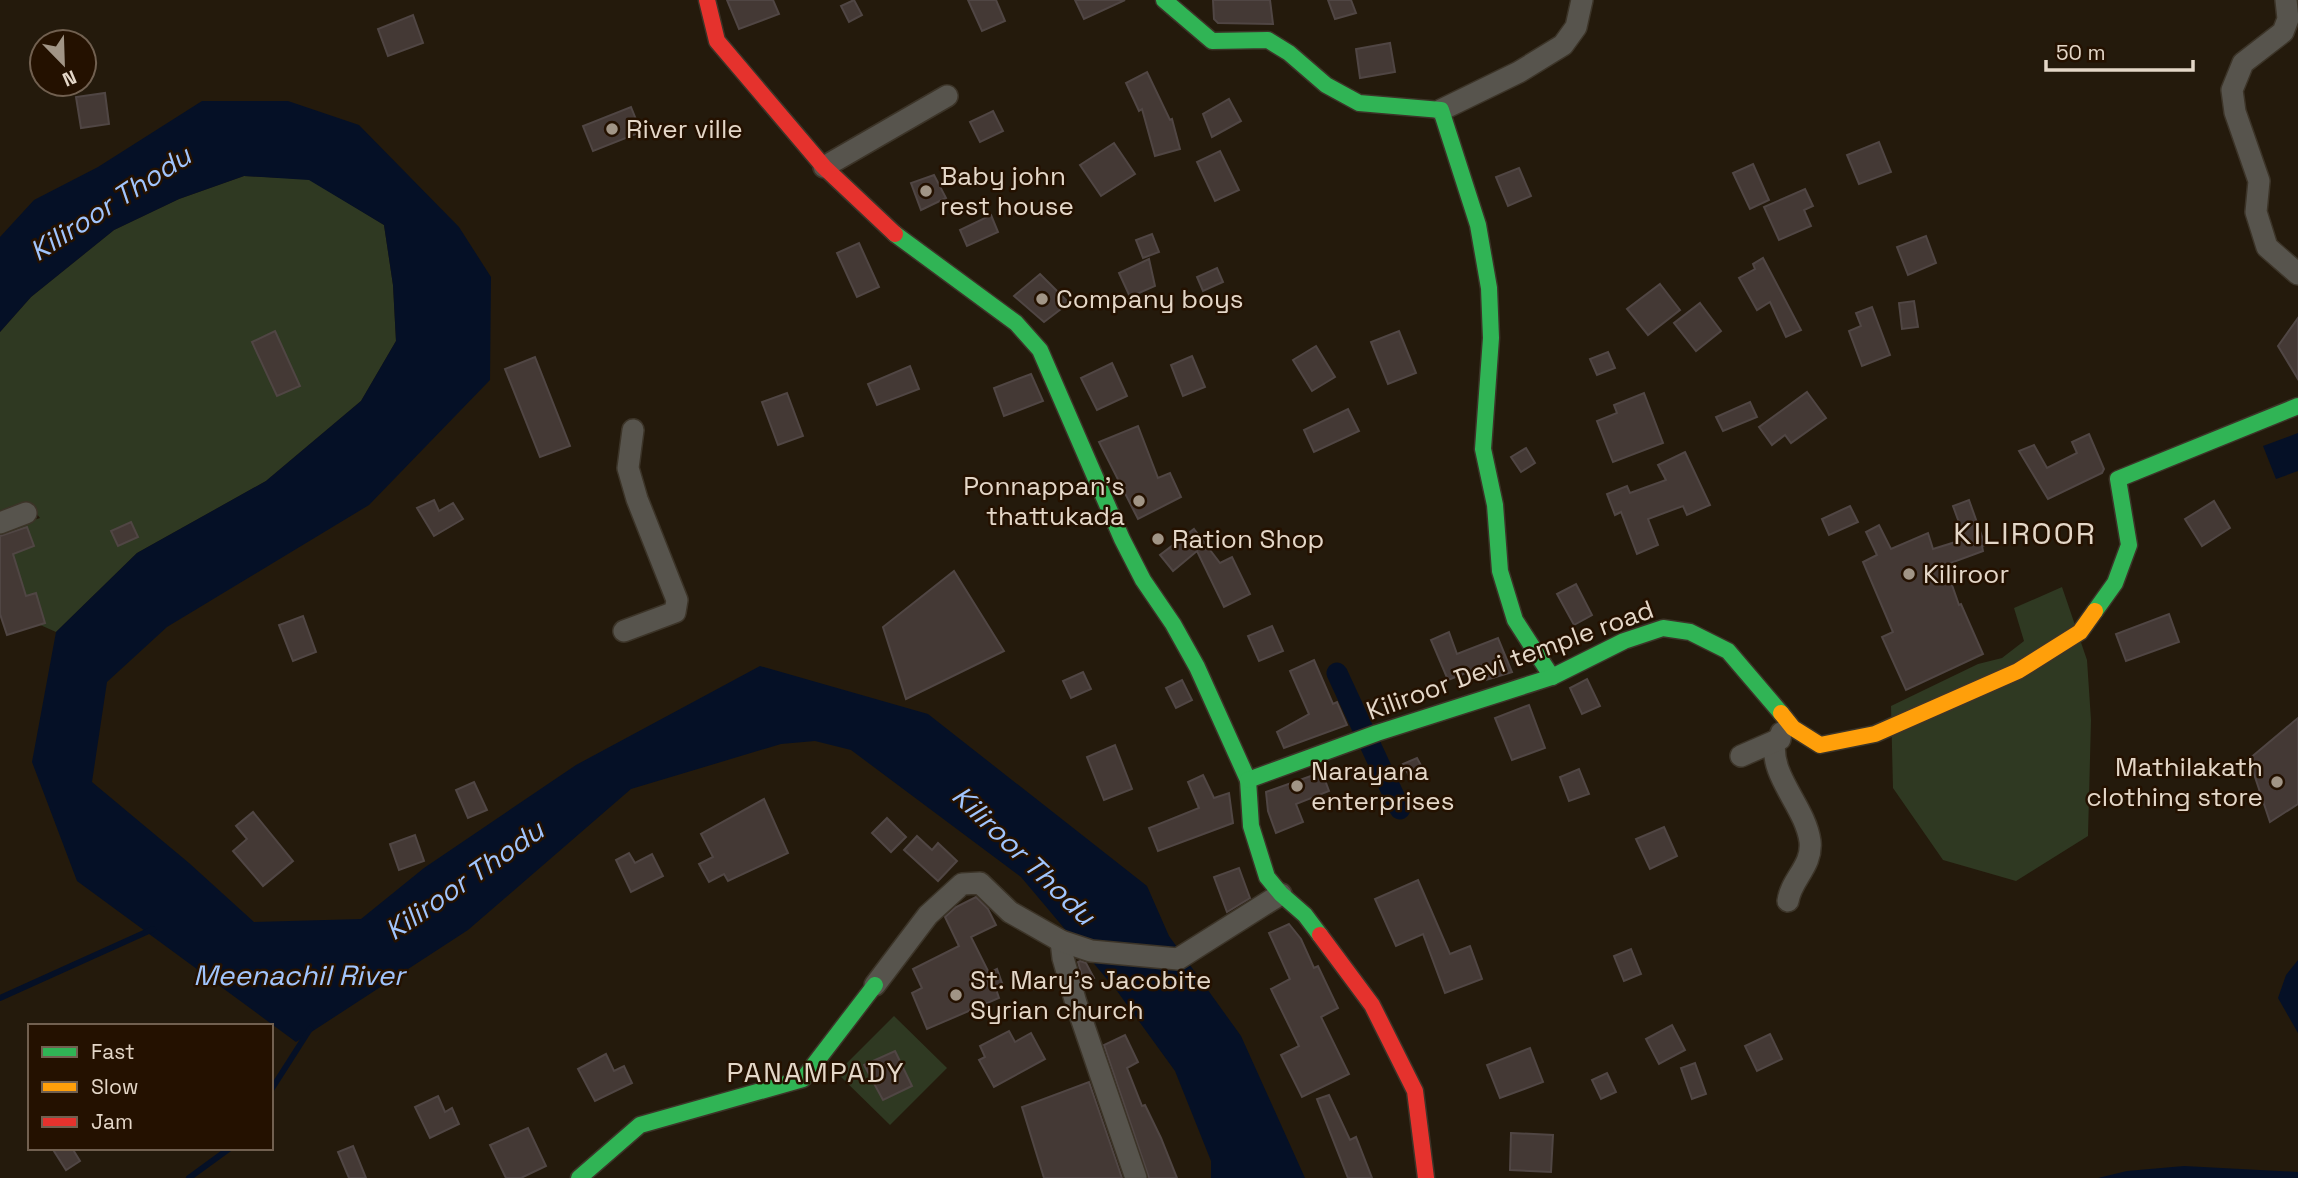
<svg xmlns="http://www.w3.org/2000/svg" width="2298" height="1178" viewBox="0 0 2298 1178" font-family="'Space Grotesk',sans-serif">
  <style>
    .green { fill: #2f3922 }
    .water { fill: #051026 }
    .lines { fill: none; stroke-linecap: round; stroke-linejoin: round }
    .stream { stroke: #051026; stroke-width: 6 }
    .canal { stroke: #051026; stroke-width: 21 }
    .building { fill: #443935; stroke: #504644; stroke-width: 2 }
    .street-casing { stroke: #3c3428; stroke-width: 24 }
    .fast-casing { stroke: #3c3428; stroke-width: 19 }
    .slow-casing { stroke: #3c3428; stroke-width: 19 }
    .jam-casing { stroke: #3c3428; stroke-width: 19 }
    .street { stroke: #57544d; stroke-width: 21 }
    .fast { stroke: #30b455; stroke-width: 16 }
    .slow { stroke: #ff9f0a; stroke-width: 16 }
    .jam { stroke: #e5322d; stroke-width: 16 }
    .poi-dot { fill: #a19586; stroke: #241100; stroke-width: 2.5 }
    .labels { text-anchor: middle; stroke-width: 5; stroke-linejoin: round; paint-order: stroke }
    .poi-label { font-size: 26px; fill: #e4d7c8; stroke: #241100; text-anchor: start }
    .street-label { font-size: 26px; fill: #e4d7c8; stroke: #241100 }
    .water-label { font-size: 28px; font-style: italic; fill: #a1c5fd; stroke: #241100 }
    .neighbourhood-label { font-size: 28px; letter-spacing: 2px; fill: #e4d7c8; stroke: #241100 }
    .quarter-label { font-size: 30px; letter-spacing: 2px; fill: #e4d7c8; stroke: #241100 }
  </style>
  <rect width="100%" height="100%" fill="#241a0c"/>
  <g class="green">
    <polygon points="244,176 309,179 384,225 393,285 396,341 361,401 266,481 137,553 56,632 0,607 0,531 40,518 27,501 0,513 0,332 31,297 114,230 179,199"/>
    <polygon points="2062,587 2087,660 2091,720 2088,836 2016,881 1943,860 1893,788 1891,706 1978,664 2002,658 2024,641 2014,608"/>
    <polygon points="894,1016 947,1068 890,1125 837,1073"/>
  </g>
  <g class="water">
    <polygon points="202,101 288,101 359,125 459,227 491,277 490,380 369,505 167,627 107,682 92,782 189,863 254,922 361,919 424,868 576,765 760,666 928,714 1147,886 1169,936 1241,1036 1305,1178 1211,1178 1211,1161 1175,1071 1117,991 1021,877 851,750 815,741 781,744 631,789 468,930 296,1042 77,881 32,762 56,632 137,553 266,481 361,401 396,341 393,285 384,225 309,180 244,176 179,199 114,230 31,297 0,332 0,237 34,200 98,167"/>
    <polygon points="2298,433 2298,471 2276,479 2263,446"/>
    <polygon points="2298,960 2298,1033 2278,998 2286,975"/>
    <polygon points="2184,1166 2298,1172 2298,1178 2098,1178 2127,1171"/>
  </g>
  <g class="lines">
    <g class="stream">
      <polyline points="0,998 153,929"/>
      <polyline points="271,1090 310,1029"/>
      <polyline points="189,1178 230,1148"/>
    </g>
    <polyline class="canal" points="1337,673 1400,809"/>
  </g>
  <g class="building">
    <polygon points="727,0 773,0 779,14 739,29"/>
    <polygon points="854,0 862,15 849,22 841,6"/>
    <polygon points="968,0 996,0 1005,21 982,31"/>
    <polygon points="1075,0 1125,0 1084,19"/>
    <polygon points="1213,0 1270,0 1273,24 1218,23 1214,19"/>
    <polygon points="1328,0 1351,0 1356,13 1335,19"/>
    <polygon points="413,15 423,43 388,56 378,29"/>
    <polygon points="1390,43 1395,72 1360,78 1356,49"/>
    <polygon points="1147,72 1170,120 1172,119 1180,149 1155,156 1142,109 1139,111 1126,83"/>
    <polygon points="105,93 109,124 81,128 76,97"/>
    <polygon points="1229,99 1241,121 1212,137 1203,114"/>
    <polygon points="631,107 641,132 593,151 583,126"/>
    <polygon points="993,111 1003,131 980,142 970,122"/>
    <polygon points="1879,142 1891,172 1859,184 1847,155"/>
    <polygon points="1114,143 1135,174 1101,196 1080,165"/>
    <polygon points="1220,151 1239,190 1215,201 1197,162"/>
    <polygon points="1753,164 1769,200 1750,209 1733,173"/>
    <polygon points="1519,168 1531,196 1508,206 1496,177"/>
    <polygon points="934,175 946,198 921,210 911,183"/>
    <polygon points="1805,189 1813,206 1804,210 1811,226 1779,240 1764,207"/>
    <polygon points="991,215 998,232 967,246 960,230"/>
    <polygon points="1152,234 1159,252 1143,258 1136,240"/>
    <polygon points="1926,236 1936,263 1908,275 1897,247"/>
    <polygon points="859,243 879,287 857,297 837,253"/>
    <polygon points="1763,258 1801,330 1786,337 1770,302 1757,310 1739,278 1755,269 1753,264"/>
    <polygon points="1149,259 1155,286 1130,297 1119,273"/>
    <polygon points="1217,268 1223,282 1203,291 1197,277"/>
    <polygon points="1040,274 1069,303 1044,322 1014,296"/>
    <polygon points="1660,284 1680,310 1648,335 1627,309"/>
    <polygon points="1914,301 1918,327 1902,329 1899,303"/>
    <polygon points="1700,303 1721,331 1696,351 1674,323"/>
    <polygon points="1872,307 1890,355 1862,366 1849,331 1861,326 1856,313"/>
    <polygon points="2298,318 2298,379 2278,346"/>
    <polygon points="275,331 300,386 277,396 252,342"/>
    <polygon points="1399,331 1416,373 1388,384 1371,342"/>
    <polygon points="1316,346 1335,377 1312,391 1293,360"/>
    <polygon points="1608,352 1615,368 1597,375 1590,359"/>
    <polygon points="1192,356 1205,387 1183,396 1171,365"/>
    <polygon points="535,357 570,446 540,457 505,369"/>
    <polygon points="1112,363 1127,396 1097,410 1081,378"/>
    <polygon points="910,366 919,389 877,405 868,384"/>
    <polygon points="1031,374 1043,401 1004,416 994,388"/>
    <polygon points="1807,392 1826,418 1791,443 1785,435 1772,445 1759,427"/>
    <polygon points="787,393 803,436 778,445 762,402"/>
    <polygon points="1644,393 1663,443 1613,462 1597,421 1617,413 1614,405"/>
    <polygon points="1750,402 1757,417 1723,431 1716,417"/>
    <polygon points="1348,409 1359,431 1314,452 1304,430"/>
    <polygon points="1138,426 1158,478 1170,473 1181,497 1138,519 1099,442"/>
    <polygon points="2089,434 2104,469 2102,473 2048,499 2019,451 2034,445 2047,468 2077,453 2072,442"/>
    <polygon points="1526,448 1535,463 1521,472 1511,457"/>
    <polygon points="1685,452 1710,505 1687,515 1683,506 1648,519 1658,545 1637,554 1621,512 1615,515 1607,494 1627,486 1630,493 1666,480 1658,465"/>
    <polygon points="434,500 439,511 453,503 463,519 434,536 417,508"/>
    <polygon points="1969,500 1985,545 1982,546 1983,551 1945,565 1959,605 1961,604 1983,654 1906,690 1882,637 1893,632 1863,562 1877,555 1866,532 1879,525 1891,549 1928,533 1933,549 1965,539 1953,506"/>
    <polygon points="2214,501 2230,528 2202,546 2185,519"/>
    <polygon points="1850,506 1858,522 1829,535 1822,519"/>
    <polygon points="131,522 138,537 118,546 111,531"/>
    <polygon points="27,527 34,546 13,554 26,596 36,593 45,623 7,635 0,614 0,536"/>
    <polygon points="1194,529 1220,563 1232,557 1250,594 1224,607 1197,551 1173,571 1160,555"/>
    <polygon points="954,571 1004,651 906,699 883,627"/>
    <polygon points="1576,584 1592,615 1574,625 1557,594"/>
    <polygon points="2169,614 2179,642 2126,661 2116,634"/>
    <polygon points="303,616 316,652 293,661 279,625"/>
    <polygon points="1272,626 1283,651 1259,661 1248,636"/>
    <polygon points="1449,632 1457,654 1498,638 1512,672 1479,682 1474,670 1448,680 1431,640"/>
    <polygon points="1314,660 1333,704 1337,702 1347,725 1284,748 1277,732 1309,714 1290,671"/>
    <polygon points="1083,672 1091,689 1071,698 1063,681"/>
    <polygon points="1587,679 1600,706 1582,714 1570,688"/>
    <polygon points="1182,680 1192,700 1176,708 1166,688"/>
    <polygon points="1529,705 1545,748 1512,760 1495,718"/>
    <polygon points="2298,718 2298,804 2270,822 2249,759"/>
    <polygon points="1115,745 1132,789 1104,800 1087,757"/>
    <polygon points="1417,758 1424,771 1410,778 1403,764"/>
    <polygon points="1579,769 1589,794 1569,801 1560,777"/>
    <polygon points="1322,772 1329,791 1296,804 1303,822 1276,833 1268,811 1266,792"/>
    <polygon points="1203,775 1214,798 1229,793 1233,823 1158,851 1149,828 1199,808 1188,782"/>
    <polygon points="474,782 487,810 468,818 456,790"/>
    <polygon points="764,799 788,853 728,881 724,874 709,882 699,864 713,857 701,834"/>
    <polygon points="253,812 293,861 263,886 233,851 247,839 236,826"/>
    <polygon points="887,818 906,837 891,852 872,833"/>
    <polygon points="1664,827 1677,856 1650,869 1636,839"/>
    <polygon points="415,835 424,861 399,870 390,844"/>
    <polygon points="917,836 932,850 938,843 957,861 938,881 904,850"/>
    <polygon points="629,853 635,863 652,854 663,876 631,892 616,860"/>
    <polygon points="1239,868 1250,898 1227,912 1214,877"/>
    <polygon points="1418,880 1450,954 1470,946 1482,979 1445,993 1423,934 1396,946 1375,899"/>
    <polygon points="976,897 988,909 996,925 971,937 989,973 997,969 1003,986 996,989 999,998 927,1029 912,993 922,988 913,969 959,946 945,917 956,907"/>
    <polygon points="1289,924 1301,939 1314,968 1318,966 1338,1008 1321,1017 1349,1074 1302,1097 1281,1055 1299,1046 1271,989 1290,979 1269,933"/>
    <polygon points="1631,949 1641,974 1624,981 1614,956"/>
    <polygon points="1080,961 1086,963 1094,978 1084,983 1078,962"/>
    <polygon points="1672,1025 1685,1050 1659,1064 1646,1039"/>
    <polygon points="1009,1031 1015,1042 1031,1033 1045,1059 994,1087 979,1060 985,1057 980,1046"/>
    <polygon points="1770,1034 1782,1059 1757,1071 1745,1046"/>
    <polygon points="1125,1035 1138,1062 1127,1068 1142,1106 1145,1105 1161,1138 1177,1178 1149,1178 1104,1045"/>
    <polygon points="1530,1048 1543,1082 1500,1098 1487,1065"/>
    <polygon points="895,1051 912,1086 883,1100 864,1065"/>
    <polygon points="606,1054 614,1071 624,1066 632,1083 595,1101 578,1069"/>
    <polygon points="1695,1063 1706,1094 1692,1099 1681,1068"/>
    <polygon points="1607,1073 1616,1092 1601,1099 1592,1080"/>
    <polygon points="1089,1082 1122,1178 1044,1178 1022,1107"/>
    <polygon points="1329,1095 1350,1140 1356,1137 1372,1178 1348,1178 1317,1099"/>
    <polygon points="438,1096 445,1112 452,1108 459,1124 430,1138 415,1107"/>
    <polygon points="528,1128 546,1166 521,1178 506,1178 490,1145"/>
    <polygon points="1511,1133 1553,1135 1551,1172 1510,1170"/>
    <polygon points="353,1146 366,1178 349,1178 338,1152"/>
    <polygon points="52,1148 72,1148 80,1161 66,1170"/>
  </g>
  <g class="lines">
    <g class="street-casing">
      <g id="street">
        <polyline points="2286,0 2288,19 2283,32 2243,63 2232,90 2235,112 2259,181 2256,212 2267,247 2298,274"/>
        <polyline points="1441,110 1519,72 1563,45 1576,27 1582,0"/>
        <polyline points="824,167 947,96"/>
        <polyline points="0,523 26,513"/>
        <polyline points="624,631 675,612 677,600 637,499 628,468 633,430"/>
        <path d="M1775,741C1769,776 1805,806 1810,841C1813,866 1791,879 1788,901"/>
        <polyline points="1741,756 1780,739 1781,733"/>
        <polyline points="1061,941 1063,958 1076,1003 1136,1178"/>
        <polyline points="875,985 928,915 962,884 980,883 1010,912 1061,941 1091,951 1178,959 1281,894"/>
      </g>
    </g>
    <g class="fast-casing">
      <g id="fast">
        <polyline points="1164,0 1212,41 1268,40 1289,53 1326,85 1359,103 1441,110 1478,225 1489,288 1491,338 1483,449 1495,505 1500,571 1515,620 1552,677"/>
        <polyline points="895,234 1016,323 1040,350 1122,539 1143,580 1173,624 1197,667 1248,780 1251,826 1267,877 1281,894 1305,915 1320,935"/>
        <polyline points="2095,611 2115,583 2129,545 2118,479 2298,406"/>
        <polyline points="1248,780 1377,733 1552,677 1624,641 1663,628 1690,632 1728,651 1781,713"/>
        <polyline points="579,1178 640,1125 803,1079 875,985"/>
      </g>
    </g>
    <g class="slow-casing">
      <polyline id="slow" points="1781,713 1793,728 1820,745 1875,734 2018,671 2080,632 2095,611"/>
    </g>
    <g class="jam-casing">
      <g id="jam">
        <polyline points="707,0 717,41 824,167 895,234"/>
        <polyline points="1320,935 1372,1005 1415,1091 1426,1178"/>
      </g>
    </g>
    <use href="#street" class="street"/>
    <use href="#fast" class="fast"/>
    <use href="#slow" class="slow"/>
    <use href="#jam" class="jam"/>
  </g>
  <g class="poi-dot">
    <circle cx="612" cy="129" r="7"/>
    <circle cx="926" cy="191" r="7"/>
    <circle cx="1042" cy="299" r="7"/>
    <circle cx="1139" cy="501" r="7"/>
    <circle cx="1158" cy="539" r="7"/>
    <circle cx="1909" cy="574" r="7"/>
    <circle cx="2277" cy="782" r="7"/>
    <circle cx="1297" cy="786" r="7"/>
    <circle cx="956" cy="995" r="7"/>
  </g>
  <g class="labels">
    <g class="poi-label">
      <text x="626" y="138">River ville</text>
      <text x="940" y="185">Baby john<tspan x="940" dy="30">rest house</tspan></text>
      <text x="1056" y="308">Company boys</text>
      <text x="1125" y="495" text-anchor="end">Ponnappan's<tspan x="1125" dy="30">thattukada</tspan></text>
      <text x="1172" y="548">Ration Shop</text>
      <text x="1923" y="583">Kiliroor</text>
      <text x="2263" y="776" text-anchor="end">Mathilakath<tspan x="2263" dy="30">clothing store</tspan></text>
      <text x="1311" y="780">Narayana<tspan x="1311" dy="30">enterprises</tspan></text>
      <text x="970" y="989">St. Mary's Jacobite<tspan x="970" dy="30">Syrian church</tspan></text>
    </g>
    <g class="street-label">
      <text transform="translate(1510 660) rotate(-20)" y="9">Kiliroor Devi temple road</text>
    </g>
    <g class="water-label">
      <text transform="translate(110 203) rotate(-33)" y="10">Kiliroor Thodu</text>
      <text transform="translate(1024 855) rotate(44)" y="10">Kiliroor Thodu</text>
      <text transform="translate(464 880) rotate(-35)" y="10">Kiliroor Thodu</text>
      <text x="299" y="985">Meenachil River</text>
    </g>
    <g class="neighbourhood-label">
      <text x="816" y="1082">PANAMPADY</text>
    </g>
    <g class="quarter-label">
      <text x="2025" y="544">KILIROOR</text>
    </g>
  </g>
  <rect x="28" y="1024" width="245" height="126" fill="#241100" stroke="#716050" stroke-width="2"/>
  <rect x="42" y="1047" width="35" height="10" fill="#30b455" stroke="#716050" stroke-width="2"/>
  <text x="91" y="1059" font-size="21" fill="#e4d7c8">Fast</text>
  <rect x="42" y="1082" width="35" height="10" fill="#ff9f0a" stroke="#716050" stroke-width="2"/>
  <text x="91" y="1094" font-size="21" fill="#e4d7c8">Slow</text>
  <rect x="42" y="1117" width="35" height="10" fill="#e5322d" stroke="#716050" stroke-width="2"/>
  <text x="91" y="1129" font-size="21" fill="#e4d7c8">Jam</text>
  <g transform="translate(63 63) rotate(157)"><circle r="33" fill="#241100" stroke="#716050" stroke-width="2"/>
  <path d="M0-5L12 26L0 18L-12 26Z" fill="#a19586"/>
  <text y="-10" font-size="19" font-weight="bold" text-anchor="middle" fill="#e4d7c8">N</text>
  </g>
  <path d="M2046 60v10h147v-10" fill="none" stroke="#e4d7c8" stroke-width="3.5"/>
  <text x="2056" y="60" font-size="21" fill="#e4d7c8" stroke="#241100" stroke-width="5" paint-order="stroke">50 m</text>
</svg>
